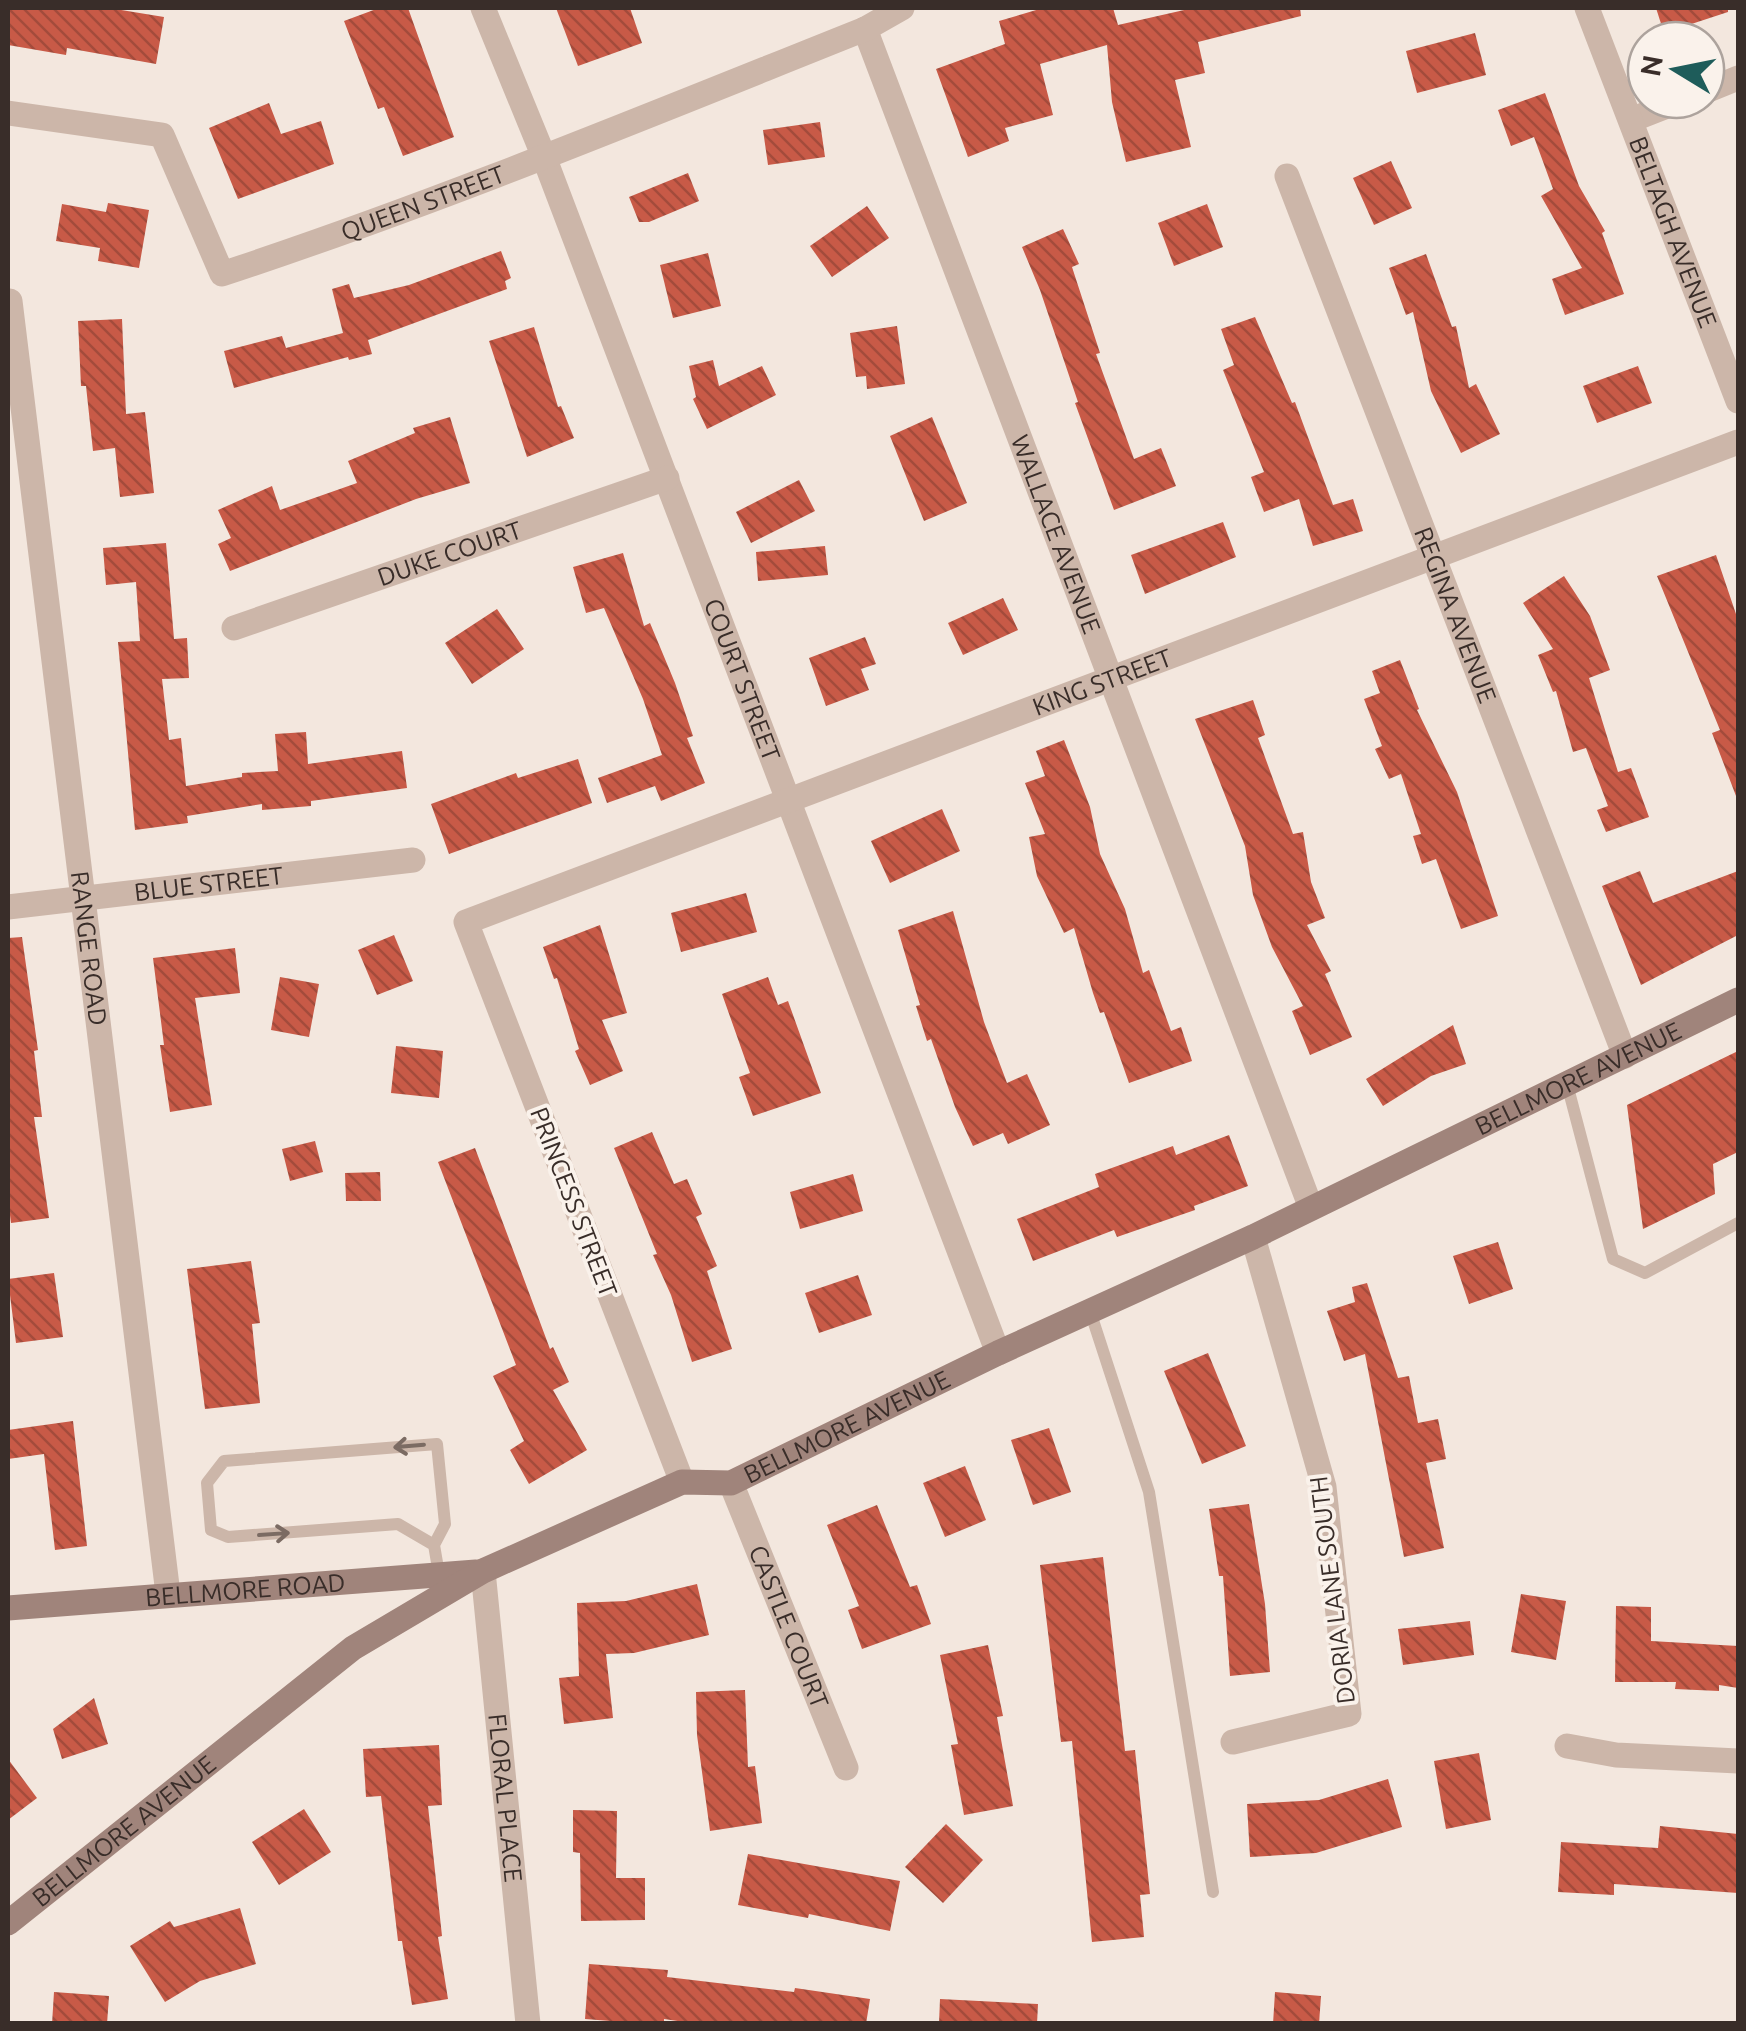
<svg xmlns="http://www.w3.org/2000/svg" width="1746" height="2031" viewBox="0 0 1746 2031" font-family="Ubuntu,sans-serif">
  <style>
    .building { fill: url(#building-back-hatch) }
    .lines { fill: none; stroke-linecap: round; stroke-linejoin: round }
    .service { stroke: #ccb6a9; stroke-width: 12 }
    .minor { stroke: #ccb6a9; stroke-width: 25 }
    .tertiary { stroke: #ccb6a9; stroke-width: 25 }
    .secondary { stroke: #a0847b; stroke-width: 25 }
    .oneway { stroke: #7b6b63 }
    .labels { text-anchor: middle; stroke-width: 8; stroke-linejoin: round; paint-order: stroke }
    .street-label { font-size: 25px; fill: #392d29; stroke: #faf2eb }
  </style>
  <defs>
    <pattern id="building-back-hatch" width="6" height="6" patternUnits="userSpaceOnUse" patternTransform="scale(2.5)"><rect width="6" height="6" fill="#c85a47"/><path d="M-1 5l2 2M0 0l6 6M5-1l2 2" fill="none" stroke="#a34b3b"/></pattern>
  </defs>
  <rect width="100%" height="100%" fill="#f3e7de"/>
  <g class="building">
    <polygon points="8,8 109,8 164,17 156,64 67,48 66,55 8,45"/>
    <polygon points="379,8 408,8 454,137 403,156 384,107 378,109 344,21"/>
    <polygon points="556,8 630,8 642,43 578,66"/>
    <polygon points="1043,8 1113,8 1118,25 1193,8 1300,8 1301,16 1198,42 1205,73 1175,80 1191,147 1126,162 1112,102 1107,45 1040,64 1053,115 1005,128 1009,141 968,157 936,69 1005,44 999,21"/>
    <polygon points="1656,8 1728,8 1728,12 1664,33"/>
    <polygon points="1475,33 1486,75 1417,93 1406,51"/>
    <polygon points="1545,93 1579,186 1605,231 1602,233 1624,294 1565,315 1552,279 1582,268 1541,196 1553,189 1534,137 1511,146 1498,110"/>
    <polygon points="269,103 281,134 321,121 334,164 238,199 209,128"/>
    <polygon points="820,122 825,157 768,165 763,130"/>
    <polygon points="1391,161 1412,208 1374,225 1353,178"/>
    <polygon points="688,173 699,201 649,222 639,222 629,197"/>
    <polygon points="108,203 149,210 139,268 98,261 100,248 56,241 62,204 106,212"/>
    <polygon points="1207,204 1223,247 1174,266 1158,223"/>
    <polygon points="867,206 889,238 832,277 810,246"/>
    <polygon points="1063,229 1079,264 1072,267 1100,353 1096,354 1134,459 1161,448 1176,486 1114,510 1075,403 1078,402 1040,290 1022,247"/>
    <polygon points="501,251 511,278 505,281 507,289 368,340 372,354 349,360 348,357 234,388 224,351 282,336 286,348 343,333 332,289 349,284 354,298 409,285"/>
    <polygon points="708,253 721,306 673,318 660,265"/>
    <polygon points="1426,254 1452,327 1456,326 1469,388 1476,384 1500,434 1461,453 1431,391 1413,312 1406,315 1389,268"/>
    <polygon points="1255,317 1292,403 1295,402 1333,505 1353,499 1363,531 1313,546 1299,499 1264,512 1251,477 1264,472 1223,370 1234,365 1221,329"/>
    <polygon points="122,319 126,414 145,412 154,493 120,497 115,448 93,451 86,386 81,386 78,321"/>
    <polygon points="897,326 905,384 867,389 866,376 856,377 850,333"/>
    <polygon points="534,327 558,407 561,406 574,438 527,457 489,341"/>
    <polygon points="713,360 719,386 762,366 776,395 707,429 693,399 696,397 689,366"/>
    <polygon points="1638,366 1652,403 1597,423 1583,386"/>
    <polygon points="450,417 470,483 416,499 230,571 218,544 231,538 218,510 272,486 280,510 357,483 348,461 415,433 413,428"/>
    <polygon points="932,417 967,503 924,521 890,436"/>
    <polygon points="799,480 815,511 751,543 736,512"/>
    <polygon points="1223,522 1236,557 1145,594 1131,555"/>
    <polygon points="166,543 174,639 187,638 189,678 162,679 169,740 181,738 186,786 242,777 242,773 278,771 275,734 306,732 308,764 402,751 407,788 311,801 311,806 262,810 262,804 187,816 188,823 135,830 118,642 140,641 136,582 106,585 103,548"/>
    <polygon points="825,546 828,575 758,581 756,552"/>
    <polygon points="623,553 644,626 650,623 675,683 693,736 687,738 705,783 661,801 655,786 607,803 598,778 662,755 643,699 604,608 586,613 573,567"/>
    <polygon points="1716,555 1738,620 1736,796 1712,733 1720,730 1657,576"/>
    <polygon points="1564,576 1590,616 1610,670 1589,678 1618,772 1631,768 1649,817 1606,832 1597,810 1608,806 1586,748 1573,752 1556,691 1553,692 1538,655 1553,649 1523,603"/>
    <polygon points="1003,598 1018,630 963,655 948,623"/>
    <polygon points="497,609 524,649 472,684 445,643"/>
    <polygon points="865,637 876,664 861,669 869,690 826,706 809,658"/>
    <polygon points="1400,660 1419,709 1417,710 1457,792 1498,916 1461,929 1436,859 1422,864 1413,836 1421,834 1401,774 1389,779 1375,749 1382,746 1364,699 1380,693 1372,671"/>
    <polygon points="1253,700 1265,735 1258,738 1293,834 1303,832 1311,882 1325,918 1307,925 1331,971 1325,974 1352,1037 1310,1055 1292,1011 1303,1006 1272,947 1253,895 1245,846 1195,719"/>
    <polygon points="1064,740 1090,807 1100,854 1125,909 1143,973 1149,970 1171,1031 1181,1027 1192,1061 1129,1083 1104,1012 1100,1013 1093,993 1074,928 1064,933 1037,876 1029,837 1045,834 1025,783 1045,776 1036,751"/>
    <polygon points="578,759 592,803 449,854 431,804 516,773 518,778"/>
    <polygon points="942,809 960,851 890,883 871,841"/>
    <polygon points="1640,871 1653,903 1738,871 1738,935 1641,985 1602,886"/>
    <polygon points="746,893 757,932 681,952 671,913"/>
    <polygon points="953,911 984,1022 1007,1083 1027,1074 1050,1125 1008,1144 1003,1133 973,1146 955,1107 931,1039 927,1041 916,1006 920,1005 898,930"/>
    <polygon points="600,925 627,1013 602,1020 623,1071 590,1085 575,1051 579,1049 557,978 554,979 543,947"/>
    <polygon points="394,935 413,981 377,995 358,950"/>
    <polygon points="22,937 38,1050 34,1051 42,1117 34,1117 49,1218 11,1223 8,1199 8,938"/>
    <polygon points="235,948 240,993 195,998 212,1105 170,1112 160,1045 164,1045 153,958"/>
    <polygon points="280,977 319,984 309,1037 271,1030"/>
    <polygon points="768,977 778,1005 788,1001 821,1093 753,1116 739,1077 750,1073 722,994"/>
    <polygon points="1453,1025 1466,1064 1431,1076 1383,1106 1366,1079"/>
    <polygon points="396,1046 443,1051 439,1098 391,1093"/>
    <polygon points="1738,1051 1738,1152 1713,1164 1715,1194 1643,1229 1627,1105"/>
    <polygon points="652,1132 674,1184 687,1179 702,1214 696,1217 717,1266 707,1271 732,1349 692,1362 671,1295 653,1255 657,1254 614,1148"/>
    <polygon points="1229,1135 1248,1186 1194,1206 1195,1210 1117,1237 1114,1230 1033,1261 1017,1219 1099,1187 1095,1174 1173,1146 1176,1155"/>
    <polygon points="315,1141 323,1172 290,1181 282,1149"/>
    <polygon points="475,1148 550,1349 553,1347 569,1382 553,1390 587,1450 529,1484 510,1450 524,1441 493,1376 516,1365 438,1162"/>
    <polygon points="380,1172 381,1201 346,1201 345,1173"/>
    <polygon points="853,1174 863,1211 800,1229 790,1192"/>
    <polygon points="1498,1242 1513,1289 1469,1304 1453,1256"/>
    <polygon points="251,1261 260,1323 252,1324 260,1403 205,1409 187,1269"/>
    <polygon points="54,1273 63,1337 16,1343 8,1279"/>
    <polygon points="858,1275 872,1315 819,1333 805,1293"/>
    <polygon points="1367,1283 1398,1378 1409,1376 1418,1423 1438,1419 1446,1459 1426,1463 1444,1548 1404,1557 1365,1354 1344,1361 1327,1311 1355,1302 1352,1287"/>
    <polygon points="1208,1353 1246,1446 1202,1464 1164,1371"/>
    <polygon points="73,1421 87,1546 55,1550 44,1454 8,1459 8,1430"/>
    <polygon points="1049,1428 1071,1492 1033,1505 1011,1440"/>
    <polygon points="965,1466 986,1520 945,1537 923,1483"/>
    <polygon points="1249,1504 1265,1604 1270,1672 1230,1676 1223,1576 1219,1576 1209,1509"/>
    <polygon points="877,1505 910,1587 917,1585 931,1624 862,1649 848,1610 859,1606 827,1525"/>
    <polygon points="1103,1557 1125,1751 1135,1750 1150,1894 1140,1895 1144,1937 1092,1942 1072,1741 1061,1742 1040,1565"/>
    <polygon points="697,1584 709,1635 634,1653 606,1654 613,1718 564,1724 559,1678 579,1676 577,1603 626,1601"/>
    <polygon points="1521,1594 1566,1601 1556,1660 1511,1652"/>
    <polygon points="1616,1606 1651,1607 1651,1641 1738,1646 1738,1688 1719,1685 1719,1691 1675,1689 1676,1682 1615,1682"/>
    <polygon points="1470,1621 1474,1655 1403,1665 1398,1629"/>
    <polygon points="988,1645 1003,1716 997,1717 1013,1806 964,1815 951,1745 958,1744 940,1655"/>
    <polygon points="745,1690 748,1767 755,1766 762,1823 710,1831 697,1735 696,1692"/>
    <polygon points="94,1698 108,1744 62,1759 53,1729"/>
    <polygon points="439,1745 442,1805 428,1806 442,1936 438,1937 448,1999 412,2005 402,1941 398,1941 381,1796 366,1797 363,1749"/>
    <polygon points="1479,1753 1491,1820 1446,1829 1434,1761"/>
    <polygon points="8,1759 37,1798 8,1820"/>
    <polygon points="1388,1779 1402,1827 1316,1853 1250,1857 1247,1804 1319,1800"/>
    <polygon points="304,1809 331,1852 279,1885 252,1842"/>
    <polygon points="573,1810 617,1811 616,1878 645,1878 645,1920 581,1921 580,1853 573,1852"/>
    <polygon points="946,1824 983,1860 943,1903 905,1867"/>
    <polygon points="1660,1826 1738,1834 1738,1893 1614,1884 1614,1895 1558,1892 1561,1842 1658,1848"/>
    <polygon points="748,1854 900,1881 890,1931 809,1914 808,1918 738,1905"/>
    <polygon points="240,1908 256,1964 200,1981 165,2002 130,1946 170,1921 174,1927"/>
    <polygon points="589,1964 668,1970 667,1977 794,1992 795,1988 870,1999 866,2024 698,2024 664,2019 664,2024 649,2024 585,2019"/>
    <polygon points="54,1992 109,1996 107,2024 52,2024"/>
    <polygon points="1275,1992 1321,1996 1319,2024 1273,2024"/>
    <polygon points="940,1999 1038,2004 1037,2024 939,2024"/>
  </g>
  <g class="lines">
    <g class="service">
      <polyline points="1567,1084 1613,1259 1645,1273 1738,1223"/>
      <polyline points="1090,1311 1149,1492 1213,1892"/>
      <polyline points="434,1545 398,1524 228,1537 211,1530 207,1483 224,1461 437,1444 445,1524 434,1545 439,1574"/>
    </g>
    <g class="minor">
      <path id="s1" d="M483,8L544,157L998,1353"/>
      <path id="s2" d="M865,29L1311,1208"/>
      <polyline points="1706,91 1738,78"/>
      <path id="s3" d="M8,113L162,135L222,274C440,202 652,114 865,29L902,8"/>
      <polyline points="1631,120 1682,100"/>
      <path id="s4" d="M1287,176L1625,1056"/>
      <path id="s5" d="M10,301L168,1594"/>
      <path id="s6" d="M234,628L667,478"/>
      <path id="s7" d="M8,907L413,860"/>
      <path id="s8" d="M682,1482L466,922L1738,442"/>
      <path id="s9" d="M731,1483L846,1768"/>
      <path id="s10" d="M483,1571L528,2024"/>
      <polyline points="1233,1742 1349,1714 1324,1487 1253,1237"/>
      <polyline points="1567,1746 1616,1755 1738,1761"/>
    </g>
    <path class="tertiary" id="s11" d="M1587,8L1738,401"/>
    <g class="secondary">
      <path id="s12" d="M8,1608L476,1572"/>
      <path id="s13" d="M8,1923L353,1648L483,1571L682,1482L731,1483L998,1353L1253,1237L1738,1000"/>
    </g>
  </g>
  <defs><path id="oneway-shaft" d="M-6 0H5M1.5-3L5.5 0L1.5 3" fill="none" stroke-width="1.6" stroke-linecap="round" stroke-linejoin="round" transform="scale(2.5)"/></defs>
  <g class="oneway">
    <use href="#oneway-shaft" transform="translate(409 1446) rotate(175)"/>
    <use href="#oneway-shaft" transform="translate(274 1534) rotate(-4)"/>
  </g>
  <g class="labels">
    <g class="street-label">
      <text dy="9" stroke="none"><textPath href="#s3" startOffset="520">QUEEN STREET</textPath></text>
      <text dy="9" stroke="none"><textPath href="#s11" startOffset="240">BELTAGH AVENUE</textPath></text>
      <text dy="9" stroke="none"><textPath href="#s2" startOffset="540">WALLACE AVENUE</textPath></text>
      <text dy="9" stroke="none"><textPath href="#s6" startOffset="228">DUKE COURT</textPath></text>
      <text dy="9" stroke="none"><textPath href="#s4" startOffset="470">REGINA AVENUE</textPath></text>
      <text dy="9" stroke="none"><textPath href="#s1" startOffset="720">COURT STREET</textPath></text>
      <text dy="9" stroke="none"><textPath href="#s8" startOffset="1280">KING STREET</textPath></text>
      <text dy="9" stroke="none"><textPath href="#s7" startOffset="202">BLUE STREET</textPath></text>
      <text dy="9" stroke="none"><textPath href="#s5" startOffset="652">RANGE ROAD</textPath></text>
      <text dy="9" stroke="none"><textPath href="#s13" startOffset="1798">BELLMORE AVENUE</textPath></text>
      <text transform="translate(574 1202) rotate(69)" y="9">PRINCESS STREET</text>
      <text dy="9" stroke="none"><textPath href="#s13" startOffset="988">BELLMORE AVENUE</textPath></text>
      <text dy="9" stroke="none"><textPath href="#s12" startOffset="238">BELLMORE ROAD</textPath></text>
      <text transform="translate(1332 1590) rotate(-97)" y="9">DORIA LANE SOUTH</text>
      <text dy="9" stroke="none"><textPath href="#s9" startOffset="155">CASTLE COURT</textPath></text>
      <text dy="9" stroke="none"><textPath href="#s10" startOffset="228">FLORAL PLACE</textPath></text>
      <text dy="9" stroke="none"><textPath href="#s13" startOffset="148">BELLMORE AVENUE</textPath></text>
    </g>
  </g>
  <rect width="1746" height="2031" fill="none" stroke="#392d29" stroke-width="20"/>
  <g transform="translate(1676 70) rotate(280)"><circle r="48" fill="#faf2eb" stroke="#ada39d" stroke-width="2.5"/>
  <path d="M0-8L18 38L0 25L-18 38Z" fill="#1e5c5a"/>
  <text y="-15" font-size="28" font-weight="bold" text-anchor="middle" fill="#392d29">N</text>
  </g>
</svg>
